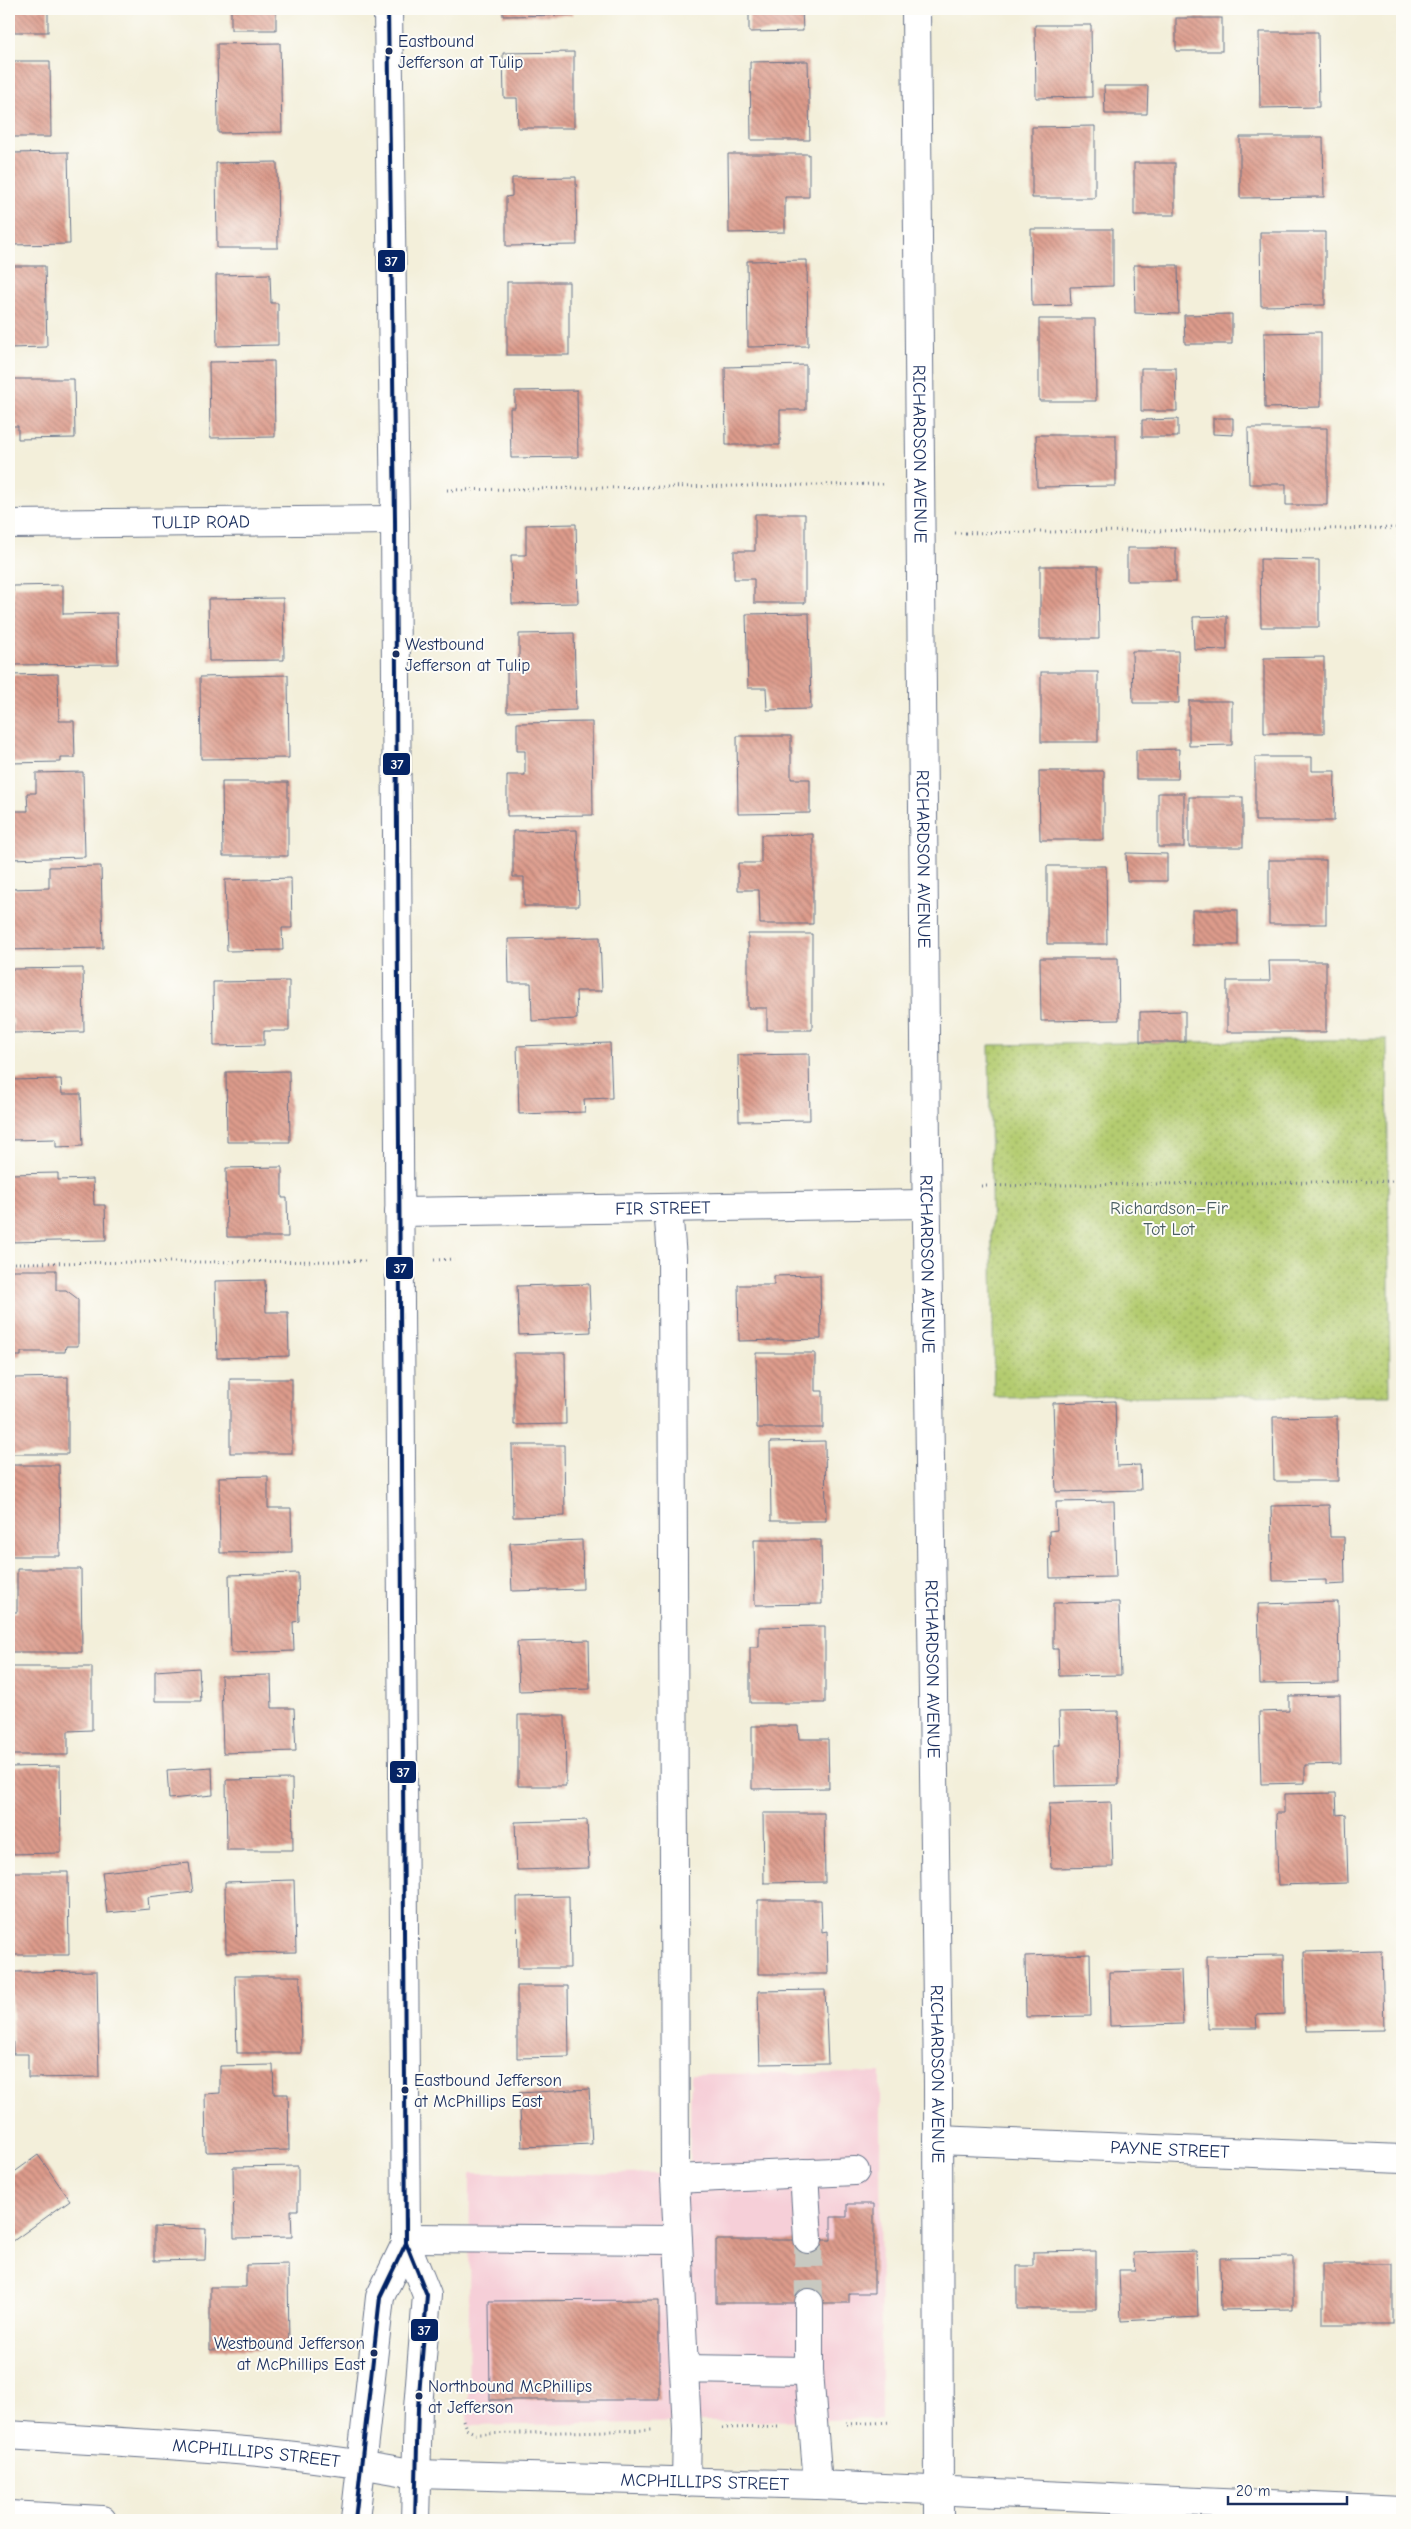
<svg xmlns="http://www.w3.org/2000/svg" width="1411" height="2529" viewBox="0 0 1411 2529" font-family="'Comic Neue',sans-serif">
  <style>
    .built { fill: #f6cfd8 }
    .park { fill: url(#park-dots); stroke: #687e67 }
    .building { fill: url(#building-back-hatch) }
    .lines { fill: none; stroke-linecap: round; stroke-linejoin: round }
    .minor-tunnel { stroke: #c8c9c1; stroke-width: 28; stroke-dasharray: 28 14; stroke-linecap: butt }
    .minor-casing { stroke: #677289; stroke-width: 30 }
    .major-casing { stroke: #677289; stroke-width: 30 }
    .path { stroke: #677289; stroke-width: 3; stroke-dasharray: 1 4; stroke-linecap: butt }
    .minor { stroke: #fff; stroke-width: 28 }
    .major { stroke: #fff; stroke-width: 28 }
    .bus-1-casing { stroke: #fdfcf7; stroke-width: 8 }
    .bus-1 { stroke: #052465; stroke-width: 4 }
    .bus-dot { fill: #1b2f5e; stroke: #fdfcf7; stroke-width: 2 }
    .labels { text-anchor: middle; stroke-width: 4; stroke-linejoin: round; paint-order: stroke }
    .bus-label { font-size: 17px; fill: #1b2f5e; stroke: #fdfcf7; text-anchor: start }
    .street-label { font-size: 18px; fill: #1b2f5e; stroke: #fdfcf7 }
    .park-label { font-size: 18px; fill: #495e63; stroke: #fdfcf7 }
    .line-badge { stroke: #fdfcf7; stroke-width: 2 }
    .badge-label { font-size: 14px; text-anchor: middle; font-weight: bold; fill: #fff }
  </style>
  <defs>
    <pattern id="park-dots" width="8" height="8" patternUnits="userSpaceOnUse" patternTransform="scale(1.25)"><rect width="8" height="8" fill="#b4cc70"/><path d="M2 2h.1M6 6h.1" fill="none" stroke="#92a65f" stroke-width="1.8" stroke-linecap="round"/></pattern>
    <pattern id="building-back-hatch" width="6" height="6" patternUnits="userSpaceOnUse" patternTransform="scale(1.25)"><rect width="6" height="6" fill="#dd9b8b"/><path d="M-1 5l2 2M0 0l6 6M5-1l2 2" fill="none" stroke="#b27f75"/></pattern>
  </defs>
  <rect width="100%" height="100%" fill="#fdfcf7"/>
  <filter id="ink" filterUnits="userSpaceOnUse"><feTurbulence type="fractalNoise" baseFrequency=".02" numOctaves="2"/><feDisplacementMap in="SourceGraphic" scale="10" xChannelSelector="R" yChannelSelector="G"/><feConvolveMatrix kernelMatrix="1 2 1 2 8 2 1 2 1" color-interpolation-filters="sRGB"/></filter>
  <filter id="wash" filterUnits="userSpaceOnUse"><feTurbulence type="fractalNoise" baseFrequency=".0096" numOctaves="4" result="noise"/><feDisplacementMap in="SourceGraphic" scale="20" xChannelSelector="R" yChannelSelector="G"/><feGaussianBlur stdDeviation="1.12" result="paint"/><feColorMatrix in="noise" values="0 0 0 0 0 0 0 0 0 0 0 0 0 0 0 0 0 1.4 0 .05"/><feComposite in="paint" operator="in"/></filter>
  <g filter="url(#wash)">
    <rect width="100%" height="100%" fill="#f3efda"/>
    <polygon class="built" points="880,2073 881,2419 468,2426 470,2173 689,2174 691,2074"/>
    <polygon class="park" points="1387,1039 1390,1395 994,1397 989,1045"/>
    <g id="blocks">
      <g class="building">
        <rect x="9" y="9" width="39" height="23"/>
        <rect x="231" y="9" width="45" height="21"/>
        <polygon points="503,9 573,9 573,15 503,16"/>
        <polygon points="749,9 802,9 803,31 749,32"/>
        <rect x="1176" y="18" width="46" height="33"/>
        <polygon points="1035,25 1091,25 1092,97 1036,98"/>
        <polygon points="1259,32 1318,32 1319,107 1260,108"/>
        <polygon points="280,43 282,132 218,133 217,44"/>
        <polygon points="574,52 574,128 518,128 517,98 504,98 503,53"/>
        <polygon points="9,61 50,61 51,137 9,137"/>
        <polygon points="808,61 810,140 751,140 750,62"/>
        <polygon points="1104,86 1148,86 1147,114 1105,114"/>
        <polygon points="1095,126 1095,198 1032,198 1032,127"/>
        <polygon points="1240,137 1323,137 1324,197 1240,198"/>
        <polygon points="68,152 70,244 9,245 9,214 12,214 12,153"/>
        <polygon points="728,154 809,154 809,197 785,197 785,232 729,233"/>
        <polygon points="277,162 278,248 217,248 216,163"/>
        <rect x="1134" y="163" width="41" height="52"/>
        <polygon points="576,177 577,245 506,246 506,197 512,196 512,178"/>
        <polygon points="1031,229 1113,229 1113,286 1070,287 1071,305 1032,306"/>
        <polygon points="1260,232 1325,232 1325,305 1261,306"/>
        <polygon points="807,260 808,346 748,347 747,261"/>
        <polygon points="1134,265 1178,265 1179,314 1135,313"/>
        <polygon points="9,266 45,266 47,347 9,348"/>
        <polygon points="270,274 271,303 278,303 278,345 217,346 216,275"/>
        <rect x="507" y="282" width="62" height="73"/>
        <polygon points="1232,314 1232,344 1185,344 1184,315"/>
        <polygon points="1039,319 1095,319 1096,401 1039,401"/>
        <polygon points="1321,332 1321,407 1265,408 1264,333"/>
        <polygon points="274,361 275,437 210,438 209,362"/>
        <polygon points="806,365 806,410 780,410 780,445 726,445 725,367"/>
        <polygon points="1141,368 1176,368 1177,411 1141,411"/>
        <polygon points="9,379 74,379 75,438 18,439 18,426 9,426"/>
        <polygon points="577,390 578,457 511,458 510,408 515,408 515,391"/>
        <polygon points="1213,418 1233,418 1233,435 1213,434"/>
        <polygon points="1178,419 1178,437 1142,437 1142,420"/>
        <polygon points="1248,428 1327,428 1327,505 1286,505 1286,484 1249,484"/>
        <polygon points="1036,435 1116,435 1116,486 1037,487"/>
        <polygon points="755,514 805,514 805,603 754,603 754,579 734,579 734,551 755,551"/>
        <polygon points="576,524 578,603 512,604 511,555 526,555 526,525"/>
        <rect x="1127" y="548" width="49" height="33"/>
        <polygon points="1260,559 1319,560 1319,627 1261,627"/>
        <polygon points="1040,566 1098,566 1099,639 1040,639"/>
        <polygon points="63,585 63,614 117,613 118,664 9,665 9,619 14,619 13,586"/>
        <polygon points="283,598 284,660 209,661 208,599"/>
        <polygon points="809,613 811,709 767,710 766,688 748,688 746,614"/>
        <polygon points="1227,616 1227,650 1194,649 1193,617"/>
        <polygon points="574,633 576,710 507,712 507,664 519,664 519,634"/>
        <polygon points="1132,651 1178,651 1179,703 1133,703"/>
        <polygon points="1324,657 1324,733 1264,733 1264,658"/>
        <rect x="1041" y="672" width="57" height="70"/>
        <polygon points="58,674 59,721 74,721 75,758 61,758 61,762 9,763 9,675"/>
        <polygon points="288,675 289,758 201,759 200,677"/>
        <polygon points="1189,701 1232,701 1232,745 1189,746"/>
        <polygon points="592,722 593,815 507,816 507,775 525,775 525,751 517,751 517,723"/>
        <polygon points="737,736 791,736 791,779 810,779 810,813 738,814"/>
        <polygon points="1179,749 1178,779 1136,779 1136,750"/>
        <polygon points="1255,757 1312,757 1312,771 1335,771 1334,821 1255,821"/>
        <polygon points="1039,771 1104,771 1104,840 1040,840"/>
        <polygon points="83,772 85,857 9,859 9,811 28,811 27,793 36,793 36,773"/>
        <polygon points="222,782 288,782 288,856 223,856"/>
        <rect x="1158" y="793" width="26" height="54"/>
        <rect x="1189" y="797" width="54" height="50"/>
        <polygon points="577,830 579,906 524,906 524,877 513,877 513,831"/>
        <polygon points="813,834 813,924 760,924 759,890 738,890 738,863 761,863 761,835"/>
        <polygon points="1126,853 1167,854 1167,881 1127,881"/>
        <rect x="1269" y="860" width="57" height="64"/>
        <polygon points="101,866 103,948 9,950 9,889 49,888 49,867"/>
        <polygon points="1047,866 1106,866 1107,944 1047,944"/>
        <polygon points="291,878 292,928 282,928 283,950 227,951 225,880"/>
        <rect x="1192" y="910" width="46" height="35"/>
        <polygon points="748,934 812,934 812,1030 767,1030 767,1008 748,1008"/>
        <polygon points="600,937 602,991 576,991 577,1019 532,1021 531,983 509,983 508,939"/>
        <polygon points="1040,958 1118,958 1119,1020 1041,1021"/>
        <polygon points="1269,961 1326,961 1326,1032 1227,1032 1227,981 1270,981"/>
        <polygon points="83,968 84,1032 13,1033 13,1019 9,1019 9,969"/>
        <polygon points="289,981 289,1031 264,1031 264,1045 214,1046 213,982"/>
        <polygon points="1185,1011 1185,1042 1140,1042 1140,1012"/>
        <polygon points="610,1043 612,1098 584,1099 585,1112 519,1114 517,1046"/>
        <polygon points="809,1054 810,1120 739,1121 738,1055"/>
        <polygon points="289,1071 290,1142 227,1142 226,1072"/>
        <polygon points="61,1079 62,1094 81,1094 83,1146 56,1147 56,1139 9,1140 9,1080"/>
        <polygon points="282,1167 282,1198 287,1198 288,1237 227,1237 226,1168"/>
        <polygon points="58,1173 58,1180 93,1179 94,1205 105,1205 106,1240 9,1242 9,1174"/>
        <polygon points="9,1270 56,1270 56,1290 66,1290 78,1299 78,1346 66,1346 65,1352 21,1352 21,1356 9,1356"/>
        <polygon points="820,1275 821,1339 739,1341 738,1285 774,1285 774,1276"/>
        <polygon points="265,1280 266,1312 288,1312 289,1356 217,1358 215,1281"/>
        <polygon points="589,1284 591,1332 519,1335 517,1286"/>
        <polygon points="514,1353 565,1353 566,1424 514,1425"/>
        <polygon points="756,1353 815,1353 815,1391 823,1391 823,1428 757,1428"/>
        <polygon points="68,1377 68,1454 9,1454 9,1412 13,1412 13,1378"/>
        <rect x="230" y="1379" width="62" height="74"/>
        <polygon points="1115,1401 1117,1466 1140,1465 1141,1490 1056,1492 1053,1403"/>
        <polygon points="1337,1416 1338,1481 1274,1481 1273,1417"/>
        <polygon points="825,1441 826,1521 771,1521 770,1442"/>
        <polygon points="512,1445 564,1445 565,1516 513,1517"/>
        <polygon points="9,1465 59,1465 60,1556 9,1556"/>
        <polygon points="268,1476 268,1508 291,1508 292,1552 220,1553 219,1477"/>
        <polygon points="1114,1501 1116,1577 1050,1578 1049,1531 1057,1530 1056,1502"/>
        <polygon points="1329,1505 1330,1537 1344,1537 1345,1584 1326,1585 1326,1580 1273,1581 1271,1506"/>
        <polygon points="582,1540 583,1589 512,1591 510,1543"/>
        <polygon points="754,1540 821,1540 822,1604 755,1605"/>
        <polygon points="17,1569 81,1569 82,1652 9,1652 9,1612 17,1612"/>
        <polygon points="298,1573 299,1621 293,1622 294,1651 231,1653 229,1575"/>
        <polygon points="1119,1602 1121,1675 1059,1676 1058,1649 1053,1649 1053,1603"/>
        <polygon points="1338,1602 1339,1683 1260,1684 1258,1604"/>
        <polygon points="825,1626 825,1703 750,1703 750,1647 759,1647 759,1627"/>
        <polygon points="589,1640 590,1689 519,1691 517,1642"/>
        <polygon points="9,1667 92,1667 92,1730 68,1731 68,1755 9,1755"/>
        <polygon points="199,1668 201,1701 155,1701 155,1671"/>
        <polygon points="271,1675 272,1708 294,1708 296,1751 223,1753 221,1676"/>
        <polygon points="1340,1695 1341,1764 1305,1765 1305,1783 1261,1784 1259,1712 1289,1711 1289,1696"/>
        <polygon points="1118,1711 1119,1785 1055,1786 1054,1745 1060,1745 1059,1712"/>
        <polygon points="518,1715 565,1715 566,1786 518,1786"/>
        <polygon points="752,1726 798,1726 799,1739 828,1739 829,1788 752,1789"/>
        <polygon points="60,1766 61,1853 9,1854 9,1767"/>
        <polygon points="212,1767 213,1795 169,1799 167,1770"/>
        <polygon points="292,1779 293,1850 227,1850 226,1780"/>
        <polygon points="1336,1793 1337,1815 1346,1814 1348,1883 1278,1885 1276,1813 1284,1813 1284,1794"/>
        <polygon points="1111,1802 1113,1867 1051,1868 1049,1804"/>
        <polygon points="763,1813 824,1813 825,1882 764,1883"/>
        <polygon points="587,1820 589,1868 517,1870 515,1822"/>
        <polygon points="189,1863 193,1892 148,1897 149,1909 107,1913 102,1872"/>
        <polygon points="9,1872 68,1872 69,1955 9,1955"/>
        <polygon points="294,1880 296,1952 226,1953 225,1882"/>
        <polygon points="569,1896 570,1968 518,1968 517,1897"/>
        <polygon points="758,1900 821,1900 822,1932 827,1931 828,1974 758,1974"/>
        <polygon points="1382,1950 1384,2030 1306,2031 1304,1952"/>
        <polygon points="1090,1954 1091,2016 1026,2017 1025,1956"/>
        <polygon points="1284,1955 1285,2014 1256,2015 1257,2028 1208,2028 1207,1956"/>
        <polygon points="1181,1970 1183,2024 1110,2026 1109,1972"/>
        <polygon points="97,1971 99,2077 28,2078 28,2054 13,2054 11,1972"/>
        <polygon points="235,1976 300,1976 301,2053 237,2053"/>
        <polygon points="517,1986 568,1986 569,2057 517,2058"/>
        <polygon points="825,1990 828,2063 760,2064 758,1991"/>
        <polygon points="273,2065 274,2094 288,2094 289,2150 206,2152 205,2094 220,2093 220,2066"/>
        <polygon points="589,2089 592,2144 522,2147 519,2093"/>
        <polygon points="38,2155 70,2200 9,2244 9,2176"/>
        <polygon points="298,2166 298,2210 291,2210 292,2237 234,2238 233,2167"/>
        <polygon points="847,2204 874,2204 874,2293 849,2293 849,2303 716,2303 716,2240 831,2240 831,2217 847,2217"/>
        <polygon points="154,2227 206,2229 205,2260 154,2261"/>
        <polygon points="1096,2251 1096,2309 1017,2309 1017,2266 1033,2266 1033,2252"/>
        <polygon points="1196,2251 1198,2317 1121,2321 1119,2270 1135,2270 1133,2253"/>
        <polygon points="1293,2257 1293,2309 1221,2310 1220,2258"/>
        <polygon points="288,2264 289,2349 210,2350 210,2287 246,2287 246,2265"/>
        <rect x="1323" y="2264" width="70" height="60"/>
        <polygon points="659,2300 659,2400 490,2400 489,2301"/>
      </g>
    </g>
  </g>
  <g filter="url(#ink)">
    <use href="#blocks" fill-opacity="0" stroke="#677289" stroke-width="1"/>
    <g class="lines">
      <polyline class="minor-tunnel" points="808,2239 809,2303"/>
      <g class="minor-casing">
        <g id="minor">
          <polyline points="388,9 395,520 406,2243 427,2295 418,2408 415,2520"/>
          <path id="s1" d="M916,9L926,1150L938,2084L939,2520"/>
          <path id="s2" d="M9,524L395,520"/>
          <path id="s3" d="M399,1212L926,1204"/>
          <path id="s4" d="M938,2140L1402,2159"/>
          <polyline points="804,2173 808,2239"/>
          <polyline points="675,2179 855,2171"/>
          <polyline points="406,2238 678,2240 675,2179 672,1258 668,1208"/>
          <polyline points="678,2240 684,2369"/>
          <polyline points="809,2303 809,2371 818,2485"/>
          <polyline points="686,2482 687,2430 684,2369 809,2371"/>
          <polyline points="355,2520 380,2297 406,2243"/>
        </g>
      </g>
      <g class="major-casing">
        <g id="major">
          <path id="s5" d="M9,2435C145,2444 282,2448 416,2474L818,2485L1402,2511"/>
          <polyline points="9,2515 102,2520"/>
        </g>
      </g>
      <g class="path">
        <polyline points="447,490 886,484"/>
        <polyline points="955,533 1402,528"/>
        <polyline points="981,1186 1402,1181"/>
        <polyline points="434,1260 454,1259"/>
        <polyline points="9,1263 366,1261"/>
        <polyline points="463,2420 466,2429 476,2434 654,2430"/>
        <polyline points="847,2424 892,2422"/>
        <polyline points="722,2428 778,2427"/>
      </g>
      <use href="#minor" class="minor"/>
      <use href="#major" class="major"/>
      <g class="bus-1-casing">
        <g id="bus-1">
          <polyline points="406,2219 406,2243 427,2295 418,2408 415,2520"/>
          <polyline points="355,2520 380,2297 406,2243 395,520 388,9"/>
        </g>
      </g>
      <use href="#bus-1" class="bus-1"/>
    </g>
  </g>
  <g class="bus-dot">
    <circle cx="389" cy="51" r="4.5"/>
    <circle cx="396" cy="654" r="4.5"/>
    <circle cx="405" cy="2090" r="4.5"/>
    <circle cx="374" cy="2353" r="4.5"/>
    <circle cx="419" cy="2396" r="4.5"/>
  </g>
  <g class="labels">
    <g class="bus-label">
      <text x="398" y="47">Eastbound<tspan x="398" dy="21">Jefferson at Tulip</tspan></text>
      <text x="405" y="650">Westbound<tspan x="405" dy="21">Jefferson at Tulip</tspan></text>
      <text x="414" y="2086">Eastbound Jefferson<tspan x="414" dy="21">at McPhillips East</tspan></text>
      <text x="365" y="2349" text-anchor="end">Westbound Jefferson<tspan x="365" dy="21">at McPhillips East</tspan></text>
      <text x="428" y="2392">Northbound McPhillips<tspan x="428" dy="21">at Jefferson</tspan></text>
    </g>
    <g class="street-label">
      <text dy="6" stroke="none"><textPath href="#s1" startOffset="445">RICHARDSON AVENUE</textPath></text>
      <text dy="6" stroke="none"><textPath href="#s2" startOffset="192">TULIP ROAD</textPath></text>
      <text dy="6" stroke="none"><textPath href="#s1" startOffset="850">RICHARDSON AVENUE</textPath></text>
      <text dy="6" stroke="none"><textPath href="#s3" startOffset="264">FIR STREET</textPath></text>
      <text dy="6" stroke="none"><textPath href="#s1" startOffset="1255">RICHARDSON AVENUE</textPath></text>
      <text dy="6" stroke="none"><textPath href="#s1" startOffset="1660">RICHARDSON AVENUE</textPath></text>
      <text dy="6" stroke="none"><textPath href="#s1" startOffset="2065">RICHARDSON AVENUE</textPath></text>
      <text dy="6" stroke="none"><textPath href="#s4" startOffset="232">PAYNE STREET</textPath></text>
      <text dy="6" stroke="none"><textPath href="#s5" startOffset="248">MCPHILLIPS STREET</textPath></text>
      <text dy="6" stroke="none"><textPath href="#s5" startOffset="698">MCPHILLIPS STREET</textPath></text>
    </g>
    <g class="park-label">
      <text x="1169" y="1214">Richardson–Fir<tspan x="1169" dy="21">Tot Lot</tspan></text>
    </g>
  </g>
  <g class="line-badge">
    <rect x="377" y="249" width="29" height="24" rx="5" fill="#052465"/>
    <rect x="382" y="752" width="29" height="24" rx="5" fill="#052465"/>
    <rect x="385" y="1256" width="29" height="24" rx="5" fill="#052465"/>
    <rect x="389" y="1760" width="28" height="24" rx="5" fill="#052465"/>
    <rect x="410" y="2318" width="29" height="24" rx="5" fill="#052465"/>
  </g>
  <g class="badge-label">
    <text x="391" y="266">37</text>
    <text x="397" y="769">37</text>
    <text x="400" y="1273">37</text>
    <text x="403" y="1777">37</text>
    <text x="424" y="2335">37</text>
  </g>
  <rect width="1411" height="2529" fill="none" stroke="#fdfcf7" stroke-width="30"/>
  <path d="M1228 2496v8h119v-8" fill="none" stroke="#1b2f5e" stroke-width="2.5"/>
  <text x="1236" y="2496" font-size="15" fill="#1b2f5e" stroke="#fdfcf7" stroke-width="4" paint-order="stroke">20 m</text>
</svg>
